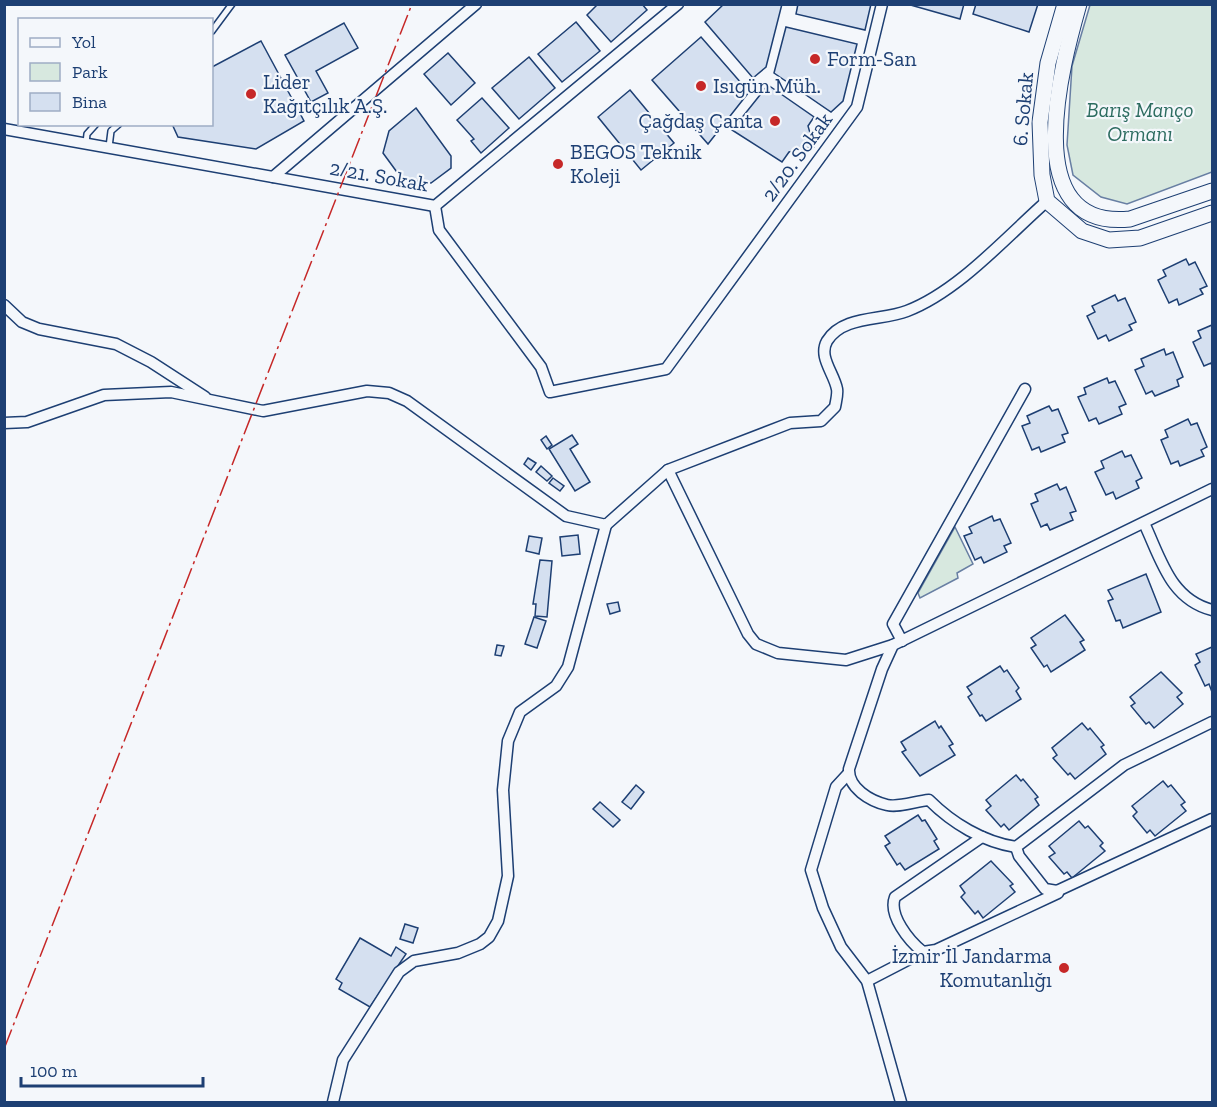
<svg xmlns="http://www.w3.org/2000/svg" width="1217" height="1107" viewBox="0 0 1217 1107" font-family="'Zilla Slab',serif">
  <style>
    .green { fill: #d7e8df; stroke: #687fa3; stroke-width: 1.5 }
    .building { fill: #d5e0f0; stroke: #1d3f73; stroke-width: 1.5 }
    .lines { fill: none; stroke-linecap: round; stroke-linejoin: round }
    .lane-casing { stroke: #1d3f73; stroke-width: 8 }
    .street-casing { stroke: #1d3f73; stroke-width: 13 }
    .secondary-casing { stroke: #1d3f73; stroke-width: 17 }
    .lane { stroke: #f4f7fb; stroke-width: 5 }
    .street { stroke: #f4f7fb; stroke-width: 10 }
    .secondary { stroke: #f4f7fb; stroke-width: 15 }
    .power { stroke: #c62828; stroke-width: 1.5; stroke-dasharray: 21 4.5 3 4.5; stroke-linecap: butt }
    .poi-dot { fill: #c62828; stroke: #f4f7fb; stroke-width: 2 }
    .labels { text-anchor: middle; stroke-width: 4.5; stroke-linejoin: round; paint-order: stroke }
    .poi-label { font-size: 21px; fill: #1d3f73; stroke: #f4f7fb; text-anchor: start }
    .street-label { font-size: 21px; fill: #1d3f73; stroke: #f4f7fb }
    .park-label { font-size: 21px; font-style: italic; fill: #2c6c60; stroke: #f4f7fb }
  </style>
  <rect width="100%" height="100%" fill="#f4f7fb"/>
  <g class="green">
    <polygon points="1090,5 1212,5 1212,172 1127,204 1101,197 1073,175 1067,145 1072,66"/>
    <polygon points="955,527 973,564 957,573 958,578 920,598 918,593"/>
  </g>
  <g class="building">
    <polygon points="598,4 642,4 647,10 611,42 587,15"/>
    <polygon points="724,4 782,4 766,67 753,78 705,22"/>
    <polygon points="798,4 871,4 865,30 796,14"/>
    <polygon points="907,4 964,4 960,19"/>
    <polygon points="976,4 1038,4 1029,32 973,14"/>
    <polygon points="576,22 600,51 562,82 538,54"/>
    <polygon points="344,23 358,48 316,71 328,93 311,102 285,55"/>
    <polygon points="786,27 857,44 843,101 831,112 774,73"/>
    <polygon points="701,37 749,92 708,144 652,80"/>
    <polygon points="261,41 304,121 256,149 178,137 172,124 212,124 212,67"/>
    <polygon points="448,53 475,83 451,105 424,74"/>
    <polygon points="529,57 555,88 519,119 492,88"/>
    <polygon points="768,85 814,117 808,126 814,147 789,152 782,162 732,130"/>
    <polygon points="630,90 674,143 641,170 598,117"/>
    <polygon points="482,98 509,128 481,153 471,141 474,139 457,120"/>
    <polygon points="416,108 451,156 451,168 431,183 402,179 383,153 389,131"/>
    <polygon points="1186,259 1189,265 1195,262 1207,286 1200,289 1203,294 1179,305 1177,299 1169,303 1158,280 1166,276 1163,270"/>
    <polygon points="1115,295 1118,301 1125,298 1136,322 1129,325 1132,330 1109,341 1106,335 1098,339 1087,316 1095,312 1092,306"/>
    <polygon points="1212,325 1212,366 1211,363 1204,366 1193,342 1201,338 1198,331"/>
    <polygon points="1164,349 1166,355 1173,352 1183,377 1177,380 1179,386 1155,396 1152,391 1146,394 1135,370 1144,366 1141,359"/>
    <polygon points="1107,378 1109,383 1115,381 1126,404 1119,407 1122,414 1099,424 1096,418 1089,421 1078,397 1086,394 1084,388"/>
    <polygon points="1049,406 1052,411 1058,409 1068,433 1062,435 1065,442 1041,452 1039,447 1032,450 1022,426 1030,423 1027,416"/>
    <polygon points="1188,419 1191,425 1197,423 1207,447 1201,450 1204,456 1180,466 1178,461 1171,464 1161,440 1168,437 1165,430"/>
    <polygon points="572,435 578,444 570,449 590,482 575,491 549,449"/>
    <polygon points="546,436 552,445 547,449 541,440"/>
    <polygon points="1122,451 1125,457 1131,455 1142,478 1136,481 1139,488 1116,499 1113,492 1106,495 1095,472 1104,468 1101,461"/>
    <polygon points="528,458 536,463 531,470 524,464"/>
    <polygon points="541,466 552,476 547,481 536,472"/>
    <polygon points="553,478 564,486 560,491 549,483"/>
    <polygon points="1057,484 1060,490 1066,487 1076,511 1070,513 1073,520 1050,530 1047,524 1041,527 1031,504 1038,501 1035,494"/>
    <polygon points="992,516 994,521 1000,519 1011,543 1004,546 1007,552 984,563 981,557 975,560 964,536 972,533 969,527"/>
    <polygon points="578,535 580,554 562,556 560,537"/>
    <polygon points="529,536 542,538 539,554 526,551"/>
    <polygon points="540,560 552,561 547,617 535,616 536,604 533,604"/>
    <polygon points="1146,574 1161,612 1123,628 1120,620 1116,621 1108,601 1113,599 1108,590"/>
    <polygon points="618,602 620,611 610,614 607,604"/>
    <polygon points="1065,615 1084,640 1080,642 1085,650 1051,672 1047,665 1044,667 1031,648 1036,645 1031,638"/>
    <polygon points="534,617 546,621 537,648 525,644"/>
    <polygon points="497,645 504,646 501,656 495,655"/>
    <polygon points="1212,647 1212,692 1209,684 1205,686 1195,665 1200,662 1196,654"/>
    <polygon points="1000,666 1004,672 1007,670 1019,688 1016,691 1021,699 986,721 982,715 980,716 968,697 972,694 967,687"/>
    <polygon points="1161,672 1182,693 1177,697 1183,704 1154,728 1149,722 1146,724 1131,706 1135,703 1130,697"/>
    <polygon points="935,721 939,728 941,726 953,744 949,746 955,755 920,776 902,752 906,750 901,742"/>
    <polygon points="1082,723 1088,730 1090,728 1104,745 1101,747 1106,754 1075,779 1070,773 1068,775 1053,758 1057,755 1052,748"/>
    <polygon points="1016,775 1021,781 1023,779 1038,797 1035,799 1039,805 1009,830 1004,824 1001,827 986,810 991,806 986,800"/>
    <polygon points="1163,781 1168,787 1171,785 1185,802 1181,805 1186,811 1155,836 1150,830 1147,833 1133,816 1137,812 1132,806"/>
    <polygon points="636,785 644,792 631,809 622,802"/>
    <polygon points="600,802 620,820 613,827 593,809"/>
    <polygon points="918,815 922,821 925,820 937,839 934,841 939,849 905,870 900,863 897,865 885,846 890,843 885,836"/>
    <polygon points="1079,821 1085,828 1088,826 1103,843 1100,846 1105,851 1072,878 1067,872 1064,874 1049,857 1055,853 1049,846"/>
    <polygon points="991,861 1013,884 1010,886 1015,892 983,918 978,911 975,914 961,897 965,893 960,886"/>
    <polygon points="405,924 418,928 413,943 400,939"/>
    <polygon points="360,938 391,956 396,947 406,954 370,1007 339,989 342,983 336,979"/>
  </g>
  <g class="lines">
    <g class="lane-casing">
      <g id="lane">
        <polyline points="212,31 232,4"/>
        <polyline points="86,143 87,134 96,124"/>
        <polyline points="109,147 111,131 119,124"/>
      </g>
    </g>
    <g class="street-casing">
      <g id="street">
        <polyline points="4,129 435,206 678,4"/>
        <polyline points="273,177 476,4"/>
        <polyline points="435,206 439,230 541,367 550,392 666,369 857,107 882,4"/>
        <polyline points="4,305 22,322 39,329 116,344 151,362 205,397"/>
        <path d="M4,423L27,422L104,395L171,392L263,411L367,391L389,393L407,401L566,516L606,525L668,470L790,423L821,421L835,407C836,401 838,394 837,389C834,373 818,357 827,341C843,315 882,321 907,311C959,291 1006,237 1047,201"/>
        <polyline points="668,470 748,634 756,644 778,653 846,660 893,645"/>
        <path d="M1144,523C1161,559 1170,599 1212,610"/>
        <polyline points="902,641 893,624 1025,389"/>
        <polyline points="1212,722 1124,765 1016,847 1019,856 1045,889 1057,891 1212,819"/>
        <polyline points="848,774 836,787 811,870 823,908 841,947 867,981 901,1102"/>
        <path d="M982,837L895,897C888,915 909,941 923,952L936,950L1058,893"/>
        <path d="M1016,847C983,842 952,823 929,800C916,801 899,808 887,805C870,801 848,788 849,769L882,669L893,645L1212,489"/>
        <polyline points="867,981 923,952"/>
        <polyline points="333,1102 343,1060 399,972 414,961 458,953 480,944 489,937 498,921 508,876 503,790 508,741 520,712 556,686 568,667 606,525"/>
      </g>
    </g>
    <g class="secondary-casing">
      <g id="secondary">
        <polyline points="1065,4 1048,63 1040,122 1042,175 1047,201 1082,231 1109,240 1140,238 1212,213"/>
        <path d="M1079,4C1062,64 1016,231 1130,219L1212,191"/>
      </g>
    </g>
    <use href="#lane" class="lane"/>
    <use href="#street" class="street"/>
    <use href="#secondary" class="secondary"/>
    <polyline class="power" points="4,1049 412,4"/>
  </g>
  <g class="poi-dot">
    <circle cx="815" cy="59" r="6"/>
    <circle cx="701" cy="86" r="6"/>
    <circle cx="251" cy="94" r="6"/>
    <circle cx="775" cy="121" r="6"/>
    <circle cx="558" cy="164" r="6"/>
    <circle cx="1064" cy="968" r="6"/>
  </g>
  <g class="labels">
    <g class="poi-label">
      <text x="827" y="66">Form-San</text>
      <text x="263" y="89">Lider<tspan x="263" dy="24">Kağıtçılık A.Ş.</tspan></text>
      <text x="713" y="93">Isıgün Müh.</text>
      <text x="763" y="128" text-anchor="end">Çağdaş Çanta</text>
      <text x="570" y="159">BEGOS Teknik<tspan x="570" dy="24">Koleji</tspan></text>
      <text x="1052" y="963" text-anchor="end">İzmir İl Jandarma<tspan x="1052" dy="24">Komutanlığı</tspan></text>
    </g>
    <g class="street-label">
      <text transform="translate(1023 109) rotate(-85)" y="7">6. Sokak</text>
      <text transform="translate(797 157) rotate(-54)" y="7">2/20. Sokak</text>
      <text transform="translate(379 176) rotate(10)" y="7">2/21. Sokak</text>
    </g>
    <g class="park-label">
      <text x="1140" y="117">Barış Manço<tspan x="1140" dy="24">Ormanı</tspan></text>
    </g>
  </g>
  <rect width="1217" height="1107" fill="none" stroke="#1d3f73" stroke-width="12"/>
  <rect x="18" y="18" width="195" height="108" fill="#f4f7fb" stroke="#9eadc5" stroke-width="1.5"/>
  <rect x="30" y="38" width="30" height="9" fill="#f4f7fb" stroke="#9eadc5" stroke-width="1.5"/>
  <text x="72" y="48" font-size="18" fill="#1d3f73">Yol</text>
  <rect x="30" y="63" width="30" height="18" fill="#d7e8df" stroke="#9eadc5" stroke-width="1.5"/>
  <text x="72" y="78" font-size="18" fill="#1d3f73">Park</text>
  <rect x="30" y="93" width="30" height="18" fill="#d5e0f0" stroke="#9eadc5" stroke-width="1.5"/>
  <text x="72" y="108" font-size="18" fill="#1d3f73">Bina</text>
  <path d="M21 1077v9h182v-9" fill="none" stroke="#1d3f73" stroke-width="3"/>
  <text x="30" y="1077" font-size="18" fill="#1d3f73" stroke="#f4f7fb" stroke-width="4.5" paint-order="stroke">100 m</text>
</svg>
